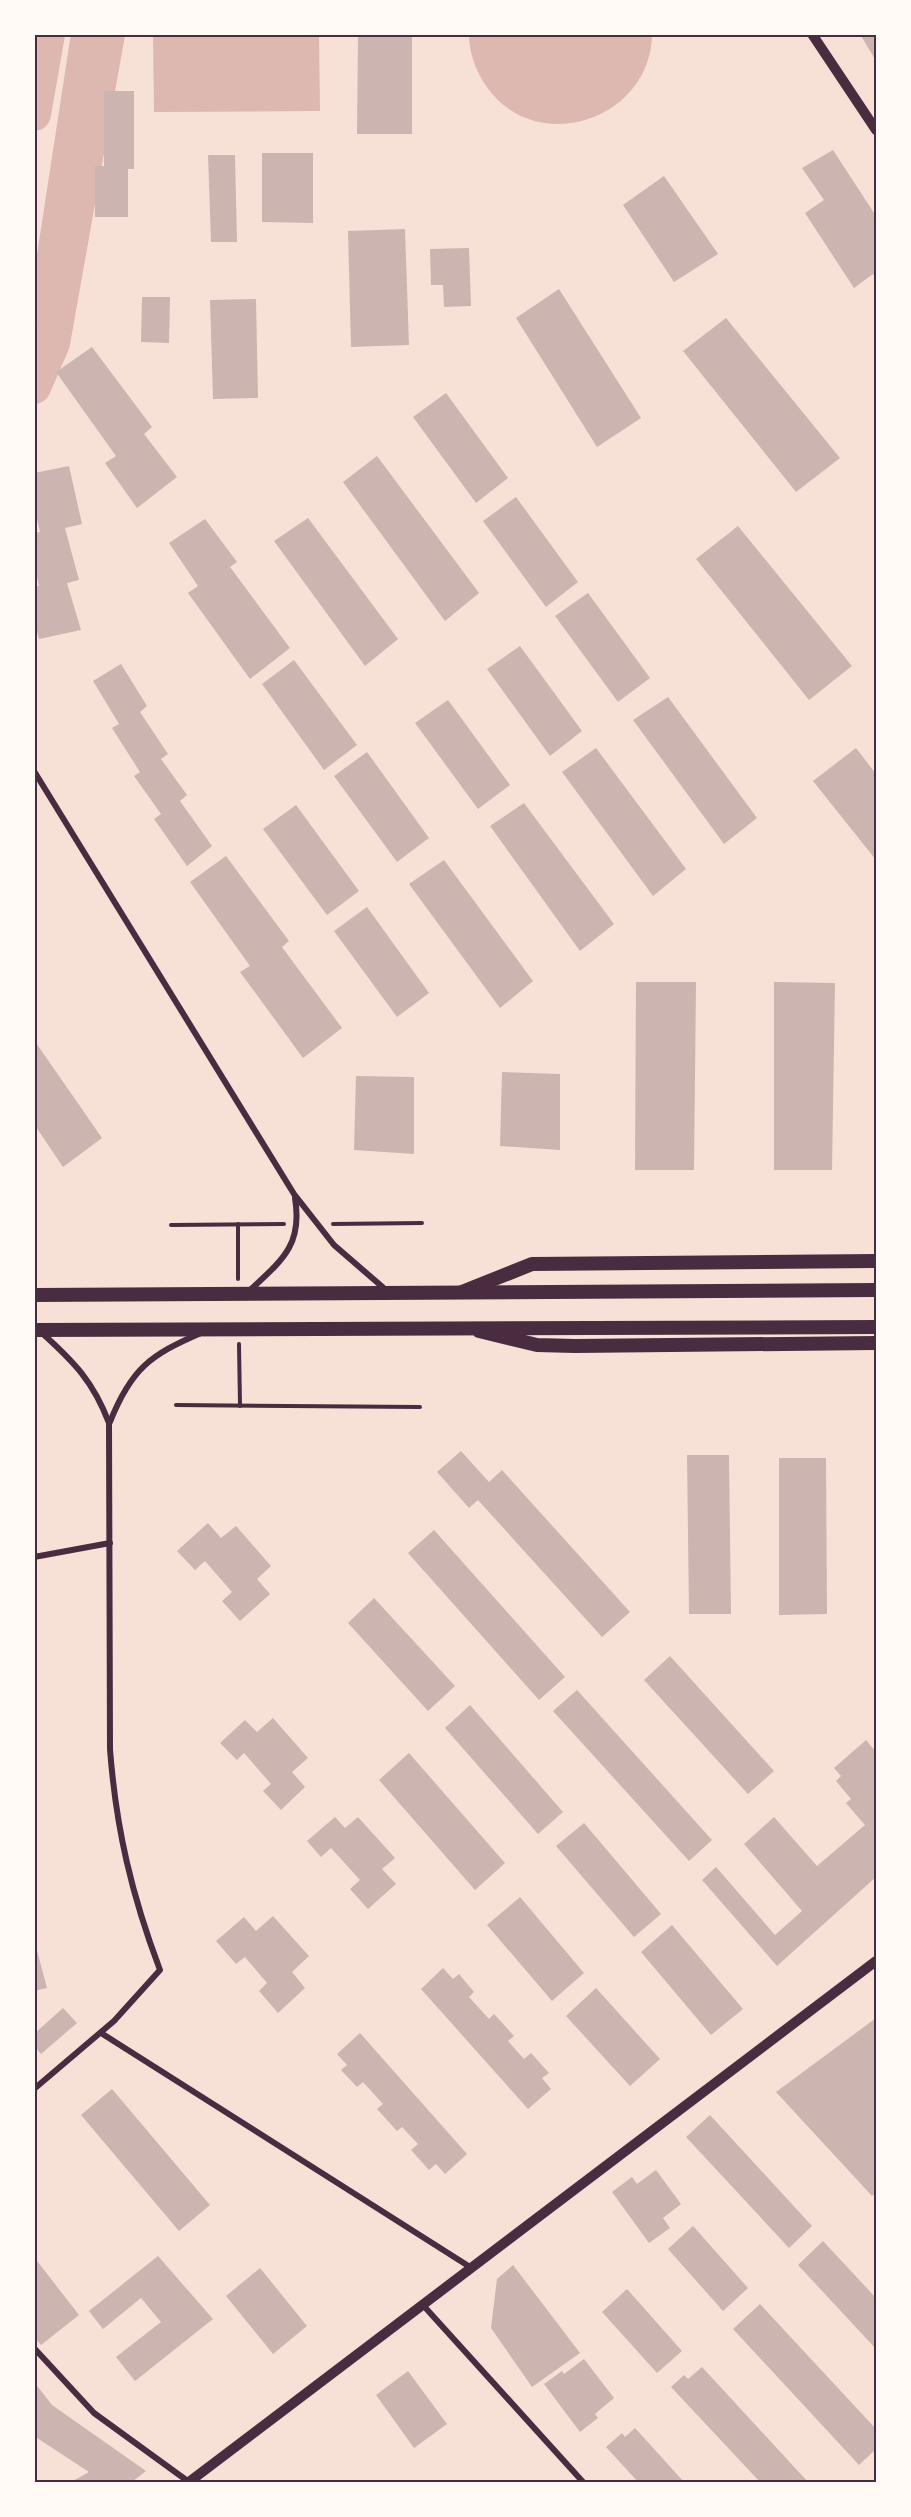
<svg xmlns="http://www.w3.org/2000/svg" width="911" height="2517" viewBox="0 0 911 2517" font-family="Figtree,sans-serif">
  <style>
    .water { fill: #dcb8b0 }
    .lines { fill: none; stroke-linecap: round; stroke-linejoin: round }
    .canal { stroke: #dcb8b0; stroke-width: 20 }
    .river { stroke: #dcb8b0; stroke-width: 34 }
    .building { fill: #ccb4b1 }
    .path { stroke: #4a2c40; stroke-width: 4 }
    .minor { stroke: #4a2c40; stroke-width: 6 }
    .tertiary { stroke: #4a2c40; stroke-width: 10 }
    .primary { stroke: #4a2c40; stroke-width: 14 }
    .trunk { stroke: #4a2c40; stroke-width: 14 }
    .neatline { fill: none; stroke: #4a2c40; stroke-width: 2 }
  </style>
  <rect width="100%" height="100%" fill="#f7e1d7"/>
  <g class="water">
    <polygon points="153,35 319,35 320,111 154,112"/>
    <path d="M469,35H652C650,120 536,158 486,86C476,71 469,53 469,35Z"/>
  </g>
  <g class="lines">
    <polyline class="canal" points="34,340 81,34"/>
    <g class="river">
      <polyline points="34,114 48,34"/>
      <polyline points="34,387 53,343 108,34"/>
    </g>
  </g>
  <g class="building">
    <polygon points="358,34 412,34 412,134 357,134"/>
    <polygon points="860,34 876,34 876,61"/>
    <polygon points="104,91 134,91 134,169 128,169 128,217 95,217 95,166 104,166"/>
    <polygon points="833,150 876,216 876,279 873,274 854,288 805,213 824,200 802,168"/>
    <polygon points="262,153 313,153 313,223 262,222"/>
    <polygon points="208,155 235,155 237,242 211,242"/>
    <polygon points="664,176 718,254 674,282 623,205"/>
    <polygon points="405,229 409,345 351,347 348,231"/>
    <polygon points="469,248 471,306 444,307 443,285 431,285 430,249"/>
    <polygon points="559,289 641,418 597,447 516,318"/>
    <polygon points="142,297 170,297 169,343 141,342"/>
    <polygon points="256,299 258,398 213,399 210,300"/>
    <polygon points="726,318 840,458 796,492 683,351"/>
    <polygon points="92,347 152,427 144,434 177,477 137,508 105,463 116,456 56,372"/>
    <polygon points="446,393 508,478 476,503 413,417"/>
    <polygon points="377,456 479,593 445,621 343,482"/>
    <polygon points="69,466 82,524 65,528 79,580 67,583 81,630 39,639 34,620 34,587 39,586 34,563 34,533 40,532 34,506 34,473"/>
    <polygon points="516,497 578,582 546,607 483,521"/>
    <polygon points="308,518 398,639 365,666 274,541"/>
    <polygon points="205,519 237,562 230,567 290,648 250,679 188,593 198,586 169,543"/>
    <polygon points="738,526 852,666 809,700 696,559"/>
    <polygon points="588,593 650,678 618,702 555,616"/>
    <polygon points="520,646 582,731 550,756 487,669"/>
    <polygon points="294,660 357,745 324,770 262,684"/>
    <polygon points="121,664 147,706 140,712 168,754 161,759 187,795 180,801 212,846 187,866 154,819 161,814 134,776 140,772 112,728 119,724 93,681"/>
    <polygon points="668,697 757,818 724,844 633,720"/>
    <polygon points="448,700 510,785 478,809 415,723"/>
    <polygon points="596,748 686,869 653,896 562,772"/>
    <polygon points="856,748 876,774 876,860 813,781"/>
    <polygon points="367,752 429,838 397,862 334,776"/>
    <polygon points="524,803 614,924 580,951 490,826"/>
    <polygon points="296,805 359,891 327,915 263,829"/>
    <polygon points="226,856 289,941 282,947 342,1028 303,1058 240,972 250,966 190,882"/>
    <polygon points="444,860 533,981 500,1008 409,884"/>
    <polygon points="367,907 429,993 397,1017 334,931"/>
    <polygon points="636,982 696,982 694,1170 635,1170"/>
    <polygon points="774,982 835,983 832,1170 774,1170"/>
    <polygon points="34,1040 102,1138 63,1167 34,1124"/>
    <polygon points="502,1072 560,1074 560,1150 500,1146"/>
    <polygon points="356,1076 414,1077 414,1154 354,1150"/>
    <polygon points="461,1451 489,1482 502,1470 630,1612 602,1637 478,1500 469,1508 437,1472"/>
    <polygon points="687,1455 729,1455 731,1614 689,1614"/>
    <polygon points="779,1458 826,1458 827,1614 779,1615"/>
    <polygon points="208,1523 221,1538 236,1526 271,1566 257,1579 270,1594 240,1621 222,1601 232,1592 205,1561 195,1570 177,1551"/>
    <polygon points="434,1530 565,1677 539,1700 408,1553"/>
    <polygon points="374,1598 455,1686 428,1711 348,1623"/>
    <polygon points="670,1656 774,1771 748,1794 644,1680"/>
    <polygon points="577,1690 712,1840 689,1861 553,1711"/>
    <polygon points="470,1705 563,1812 538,1834 445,1728"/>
    <polygon points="273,1718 308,1758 292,1772 305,1787 281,1810 263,1791 271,1784 244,1753 237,1760 220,1743 245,1720 257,1732"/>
    <polygon points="866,1740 876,1752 876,1877 777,1966 702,1880 716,1867 775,1935 802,1911 744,1844 774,1817 817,1866 865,1825 846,1803 851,1799 836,1781 841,1776 834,1768"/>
    <polygon points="409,1753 505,1863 475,1890 379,1780"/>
    <polygon points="335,1817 345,1828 358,1817 395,1858 382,1869 396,1884 368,1909 350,1889 360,1880 331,1848 321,1857 307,1841"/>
    <polygon points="584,1823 661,1914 634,1937 556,1846"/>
    <polygon points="520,1897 584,1973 552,2001 487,1925"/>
    <polygon points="273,1916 309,1956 292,1972 305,1988 278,2013 259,1991 267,1983 245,1957 236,1964 216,1941 244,1917 256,1931"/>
    <polygon points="672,1925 743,2009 711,2035 641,1952"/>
    <polygon points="34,1939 47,1988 34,1991"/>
    <polygon points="443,1968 453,1979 459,1974 474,1992 469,1997 489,2019 494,2014 514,2036 508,2041 524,2059 531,2053 549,2073 542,2078 551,2089 528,2109 421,1989"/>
    <polygon points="596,1988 660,2059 630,2086 566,2016"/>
    <polygon points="63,2008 77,2023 41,2054 34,2046 34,2034"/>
    <polygon points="876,2018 876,2192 872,2196 776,2092"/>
    <polygon points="360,2033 467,2154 445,2174 436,2164 429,2170 411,2150 418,2144 402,2127 397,2131 377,2109 383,2104 363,2082 357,2087 341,2070 347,2065 337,2054"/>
    <polygon points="112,2089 210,2205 179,2231 81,2115"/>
    <polygon points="710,2115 812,2226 789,2248 686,2137"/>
    <polygon points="656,2170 681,2204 663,2218 670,2228 649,2243 612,2192 632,2177 637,2184"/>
    <polygon points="693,2226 748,2288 723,2311 668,2249"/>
    <polygon points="823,2241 876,2298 876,2349 798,2265"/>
    <polygon points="158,2256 213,2319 135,2381 116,2357 161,2322 141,2298 103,2329 89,2311"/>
    <polygon points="34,2257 79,2315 41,2345 34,2337"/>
    <polygon points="513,2265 580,2353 532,2387 491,2328 497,2279"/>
    <polygon points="260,2268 307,2326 273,2354 226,2296"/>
    <polygon points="627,2289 682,2351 657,2373 602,2312"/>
    <polygon points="760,2304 876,2429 876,2449 859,2465 733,2329"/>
    <polygon points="584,2359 614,2398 595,2414 598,2418 580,2432 544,2384 562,2371 564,2374"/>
    <polygon points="702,2367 808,2482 760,2482 671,2387 684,2375 688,2379"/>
    <polygon points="408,2371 447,2424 414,2448 376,2395"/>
    <polygon points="34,2382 52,2405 146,2471 132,2482 71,2482 89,2472 34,2436"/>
    <polygon points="635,2428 684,2482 638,2482 606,2447 622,2433 625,2437"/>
  </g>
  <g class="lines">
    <g class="path">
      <polyline points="238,1224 238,1279"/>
      <polyline points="333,1224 422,1223"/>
      <polyline points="171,1225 284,1224"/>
      <polyline points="239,1344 240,1406"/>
      <polyline points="176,1405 420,1407"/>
    </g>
    <g class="minor">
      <polyline points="34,771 294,1194 334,1245 386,1290"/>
      <path d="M248,1292C281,1261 303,1246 295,1198"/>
      <path d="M110,1422C131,1369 150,1355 201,1333"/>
      <polyline points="34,1557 110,1543"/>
      <polyline points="101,2033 470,2267"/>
      <path d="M34,2089L114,2021L160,1970C132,1896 116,1829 110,1749L109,1423C93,1381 74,1362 42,1333"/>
      <polyline points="422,2304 583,2482"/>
      <polyline points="34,2348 94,2413 189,2482"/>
    </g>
    <g class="tertiary">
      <polyline points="812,34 876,130"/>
      <polyline points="189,2482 876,1961"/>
    </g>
    <g class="primary">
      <polyline points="462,1292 532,1264 876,1261"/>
      <polyline points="479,1331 537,1345 575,1346 876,1343"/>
    </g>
    <g class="trunk">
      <polyline points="34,1295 876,1290"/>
      <polyline points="34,1330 876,1327"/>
    </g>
  </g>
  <rect width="911" height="2517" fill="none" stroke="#fffaf5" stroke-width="72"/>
  <rect x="36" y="36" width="839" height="2445" class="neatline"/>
</svg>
